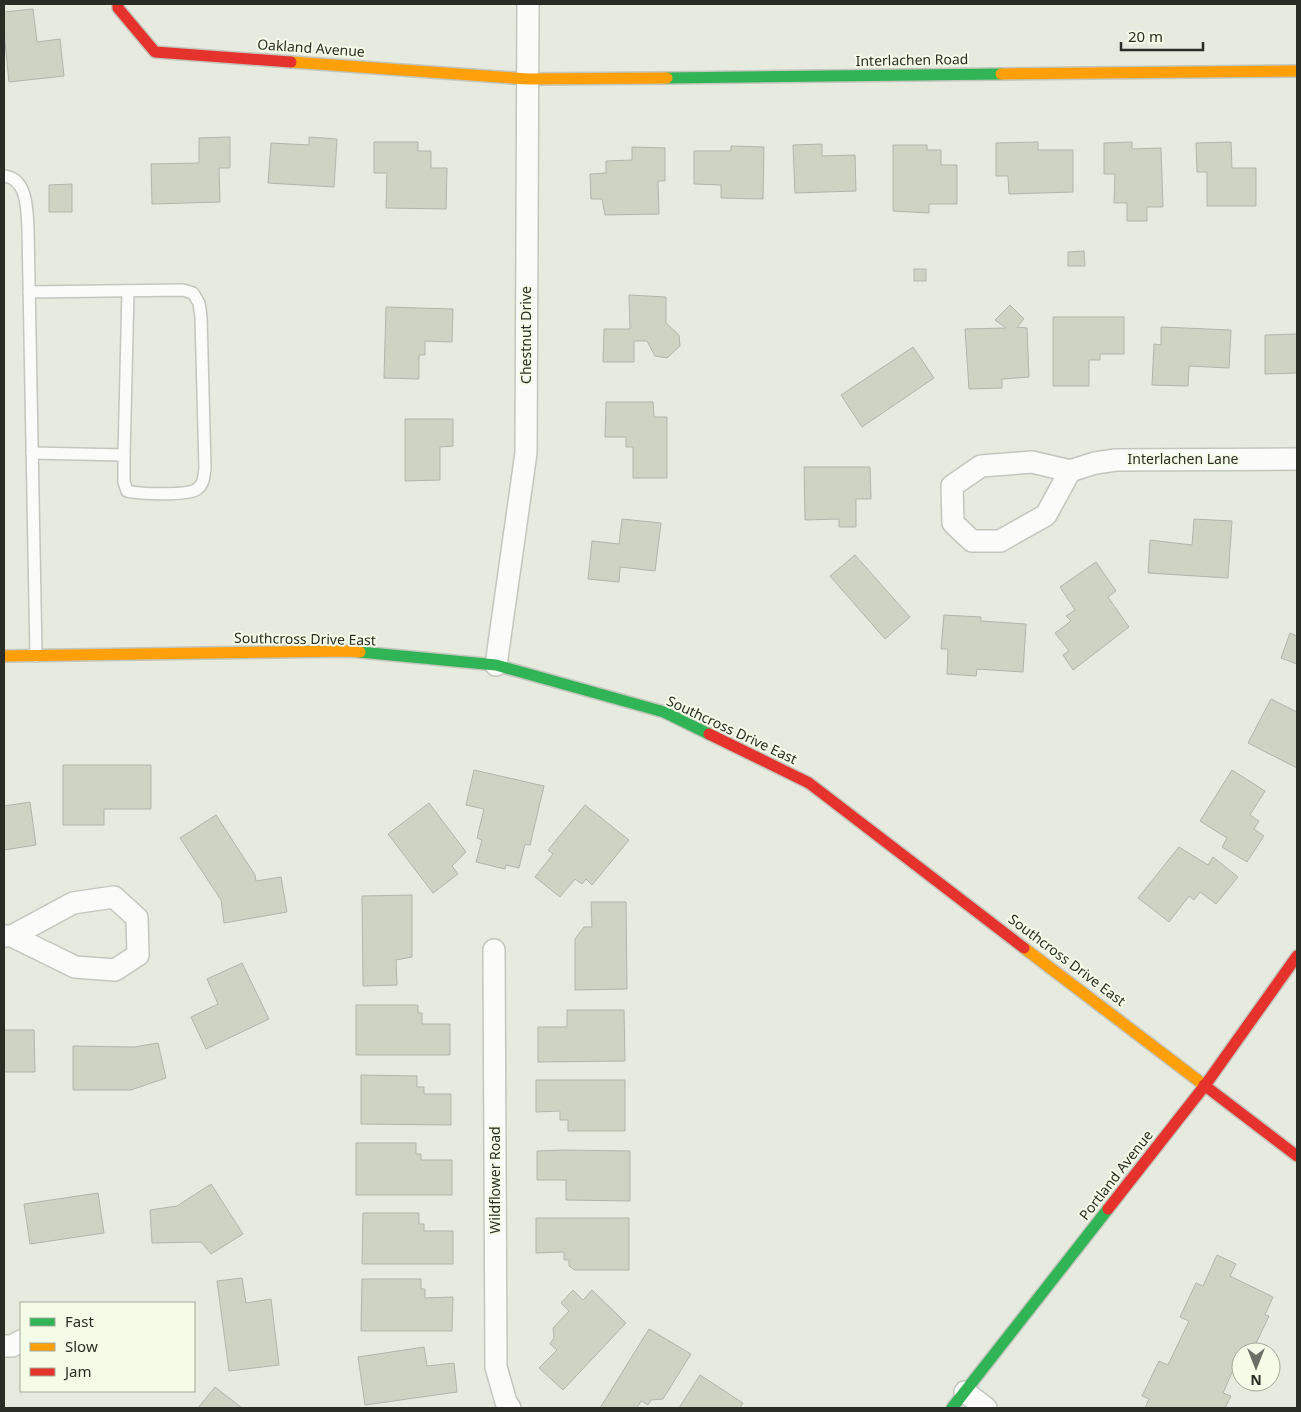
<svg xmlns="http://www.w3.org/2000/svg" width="1301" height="1412" viewBox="0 0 1301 1412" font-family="'Noto Sans',sans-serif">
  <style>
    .building { fill: #ced4c4; stroke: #b1b5ac }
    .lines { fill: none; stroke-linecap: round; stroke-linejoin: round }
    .lane-casing { stroke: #c3c6bd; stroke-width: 14 }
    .street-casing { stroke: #c3c6bd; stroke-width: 24 }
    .fast-casing { stroke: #c3c6bd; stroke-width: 14 }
    .slow-casing { stroke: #c3c6bd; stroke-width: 14 }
    .jam-casing { stroke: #c3c6bd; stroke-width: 14 }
    .lane { stroke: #fbfcfa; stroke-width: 11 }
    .street { stroke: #fbfcfa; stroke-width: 21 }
    .fast { stroke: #30b455; stroke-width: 11 }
    .slow { stroke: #ff9f0a; stroke-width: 11 }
    .jam { stroke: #e5322d; stroke-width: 11 }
    .labels { text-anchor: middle; stroke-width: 4; stroke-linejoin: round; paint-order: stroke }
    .street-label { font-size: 14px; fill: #2a2d25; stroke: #f4fce7 }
  </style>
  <rect width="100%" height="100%" fill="#e6eadf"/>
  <g class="building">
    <polygon points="33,9 37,42 60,39 64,76 9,82 4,33 4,12"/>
    <polygon points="230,137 230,168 219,168 220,202 152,204 151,164 199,163 199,138"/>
    <polygon points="309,137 337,139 334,187 268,183 271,143 309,145"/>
    <polygon points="374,142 418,142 418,151 431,151 431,168 447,168 446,209 386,208 387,173 374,173"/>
    <polygon points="1038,142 1038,150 1073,150 1073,192 1009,194 1008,176 996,176 996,143"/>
    <polygon points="1132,142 1132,149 1161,148 1163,207 1147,207 1147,221 1127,221 1127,203 1114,203 1115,174 1104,174 1104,143"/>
    <polygon points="1231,142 1232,168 1256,168 1256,206 1207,206 1207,172 1197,172 1196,143"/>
    <polygon points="822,144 822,156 855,155 856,191 795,193 793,145"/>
    <polygon points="893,145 927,145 927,150 941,150 941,165 957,165 957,204 929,204 929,213 893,211"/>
    <polygon points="731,146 764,147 763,199 721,198 721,185 694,184 694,151 731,151"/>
    <polygon points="632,147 665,148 665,181 658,181 659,214 605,215 602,199 591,199 590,174 606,173 606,161 632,160"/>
    <polygon points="72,184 72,212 49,212 49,185"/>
    <polygon points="1084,251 1085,266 1068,266 1068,252"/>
    <rect x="914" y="269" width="12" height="12"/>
    <polygon points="629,295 666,297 666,323 679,335 680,346 667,358 655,356 647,341 634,341 634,362 603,362 604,329 630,329"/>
    <polygon points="1010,305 1024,319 1017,327 1027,328 1029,377 1002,379 1002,388 969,389 965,329 1006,328 995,320"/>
    <polygon points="386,307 453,309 452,342 425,341 425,355 419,355 419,379 384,378"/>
    <polygon points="1053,317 1124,317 1124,354 1100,354 1100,360 1089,360 1089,386 1053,386"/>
    <polygon points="1161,327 1231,330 1229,368 1189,366 1188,386 1152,385 1154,344 1161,345"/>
    <polygon points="1297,334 1297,373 1265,374 1265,335"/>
    <polygon points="913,347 934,378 862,427 841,395"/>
    <polygon points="606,402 653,402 654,417 667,417 667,478 633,478 633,447 626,447 626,437 605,437"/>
    <polygon points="405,419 453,419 453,446 440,447 440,480 405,481"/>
    <polygon points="804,467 870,467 871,499 856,499 856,527 839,527 839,519 805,520"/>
    <polygon points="622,519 661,523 655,571 620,567 619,582 588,579 592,541 619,544"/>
    <polygon points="1194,519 1232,521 1228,578 1148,573 1150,540 1192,545"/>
    <polygon points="855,555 910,617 885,639 830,576"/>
    <polygon points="1096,562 1116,591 1108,597 1129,627 1073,670 1063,655 1069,651 1055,633 1071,621 1066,616 1075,610 1060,587"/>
    <polygon points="944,615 981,617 981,621 1026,624 1023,672 977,669 976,676 947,674 948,649 941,649"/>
    <polygon points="1290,633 1297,636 1297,664 1281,658"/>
    <polygon points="1271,699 1297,712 1297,768 1248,743"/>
    <polygon points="63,765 151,765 151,809 104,809 104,825 63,825"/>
    <polygon points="474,770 544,786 530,845 525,844 519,868 506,865 505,869 476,862 482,840 477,838 484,809 466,805"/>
    <polygon points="1232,770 1265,791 1250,815 1259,821 1254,829 1264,836 1247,862 1222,847 1227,838 1200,821"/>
    <polygon points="30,802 36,845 4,850 4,806"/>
    <polygon points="429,803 466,852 452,866 458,874 433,893 388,834"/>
    <polygon points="585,805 629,840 592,885 586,879 582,884 575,879 560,897 535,877 553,854 548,850"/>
    <polygon points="216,815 255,875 256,881 281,877 287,912 224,923 221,900 180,838"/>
    <polygon points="1179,847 1208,865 1213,857 1238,877 1216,904 1200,892 1194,900 1189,896 1169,922 1138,898"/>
    <polygon points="412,895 412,957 396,960 397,985 363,986 362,896"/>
    <polygon points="591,902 626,902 627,989 575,990 575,939 584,927 592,927"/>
    <polygon points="242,963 269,1019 206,1049 191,1017 218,1004 207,979"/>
    <polygon points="356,1005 418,1005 418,1013 422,1013 422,1024 450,1024 450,1055 356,1055"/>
    <polygon points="567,1010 624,1010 625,1061 538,1062 538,1027 567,1027"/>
    <polygon points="4,1030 34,1030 35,1072 4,1072 4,1096"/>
    <polygon points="158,1043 166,1078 131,1090 73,1090 73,1046 134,1047"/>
    <polygon points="361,1075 417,1076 417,1087 424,1087 424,1094 451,1094 451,1125 361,1124"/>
    <polygon points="536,1080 625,1080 625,1131 568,1131 568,1120 560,1120 560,1111 536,1112"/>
    <polygon points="356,1143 416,1143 416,1154 421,1154 421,1160 452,1160 452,1195 356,1195"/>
    <polygon points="565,1150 630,1151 630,1201 566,1200 566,1180 537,1180 537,1151"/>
    <polygon points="211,1184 243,1234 211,1254 201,1242 152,1243 150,1210 177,1206"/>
    <polygon points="98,1193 104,1233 30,1244 24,1204"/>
    <polygon points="363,1213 419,1213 419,1224 424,1224 424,1231 453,1231 453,1264 362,1264"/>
    <polygon points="536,1218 629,1218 629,1270 575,1270 569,1266 569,1260 564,1260 564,1252 536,1253"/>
    <polygon points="1217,1255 1236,1264 1230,1276 1273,1297 1265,1315 1269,1316 1252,1352 1244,1348 1241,1352 1223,1393 1231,1396 1225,1408 1145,1408 1149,1399 1142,1396 1159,1361 1168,1365 1189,1321 1180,1317 1196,1283 1203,1286"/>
    <polygon points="242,1278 246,1303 271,1299 279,1365 229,1371 217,1281"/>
    <polygon points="362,1279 421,1279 421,1289 425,1289 425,1298 453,1297 452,1331 361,1331"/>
    <polygon points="573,1290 583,1300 592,1290 626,1323 563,1390 539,1368 557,1350 550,1344 554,1338 553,1328 569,1311 561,1303"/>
    <polygon points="649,1329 691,1354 663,1399 651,1400 648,1405 641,1401 637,1408 600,1408"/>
    <polygon points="424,1347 427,1366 454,1363 457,1392 365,1405 358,1357"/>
    <polygon points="700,1375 743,1403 740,1408 679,1408"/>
    <polygon points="215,1387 242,1408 198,1408"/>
  </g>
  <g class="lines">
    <g class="lane-casing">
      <g id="lane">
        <path d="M4,176C28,178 27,212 28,229L36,656"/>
        <path d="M29,292L183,290L193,293L199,303L201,317L205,468C204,476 204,484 197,489C189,496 139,494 127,491L124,482V455L32,453"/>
        <polyline points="124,455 128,291"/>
      </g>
    </g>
    <g class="street-casing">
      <g id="street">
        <polyline points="1070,471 1046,515 1000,541 972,541 953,523 952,486 981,466 1032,462 1070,471 1095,463 1116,460 1297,459"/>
        <polyline points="496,665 526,453 528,4"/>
        <polyline points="4,936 12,936 75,967 115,970 138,955 137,918 114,897 73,903 12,936"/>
        <polyline points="494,950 496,1367 506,1402 510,1408"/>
        <polyline points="4,1346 12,1346 21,1341"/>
        <polyline points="965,1392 986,1408"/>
      </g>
    </g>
    <g class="fast-casing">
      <g id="fast">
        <polyline points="667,78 1001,74"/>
        <polyline points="360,652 496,665 664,712 709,734"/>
        <polyline points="952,1408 1108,1209"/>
      </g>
    </g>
    <g class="slow-casing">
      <g id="slow">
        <polyline points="291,62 527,79 667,78"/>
        <polyline points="1001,74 1297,71"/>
        <polyline points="4,656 348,651 360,652"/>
        <polyline points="1024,948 1204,1085"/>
      </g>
    </g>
    <g class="jam-casing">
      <g id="jam">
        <polyline points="118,4 118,8 155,52 291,62"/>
        <polyline points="709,734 809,783 1024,948"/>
        <polyline points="1204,1085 1297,1156"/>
        <polyline points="1108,1209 1206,1084 1297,956"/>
      </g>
    </g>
    <use href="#lane" class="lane"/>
    <use href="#street" class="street"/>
    <use href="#fast" class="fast"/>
    <use href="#slow" class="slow"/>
    <use href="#jam" class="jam"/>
  </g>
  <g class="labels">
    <g class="street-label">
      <text transform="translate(311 48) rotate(4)" y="5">Oakland Avenue</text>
      <text transform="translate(912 60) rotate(-1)" y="5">Interlachen Road</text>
      <text transform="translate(526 335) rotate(-90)" y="5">Chestnut Drive</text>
      <text x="1183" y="464">Interlachen Lane</text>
      <text transform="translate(305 639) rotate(1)" y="5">Southcross Drive East</text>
      <text transform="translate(732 730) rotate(25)" y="5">Southcross Drive East</text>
      <text transform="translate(1067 960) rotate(37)" y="5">Southcross Drive East</text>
      <text transform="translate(1116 1175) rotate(-52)" y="5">Portland Avenue</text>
      <text transform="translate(495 1180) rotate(-90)" y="5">Wildflower Road</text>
    </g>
  </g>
  <rect width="1301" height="1412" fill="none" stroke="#2a2d25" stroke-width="10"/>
  <rect x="20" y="1302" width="175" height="90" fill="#f4fce7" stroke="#a3a999"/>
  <rect x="30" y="1318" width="25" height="8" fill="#30b455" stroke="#a3a999"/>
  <text x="65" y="1327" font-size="15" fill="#2a2d25">Fast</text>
  <rect x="30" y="1343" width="25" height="8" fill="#ff9f0a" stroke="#a3a999"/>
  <text x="65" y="1352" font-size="15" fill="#2a2d25">Slow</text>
  <rect x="30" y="1368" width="25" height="8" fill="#e5322d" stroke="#a3a999"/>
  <text x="65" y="1377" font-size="15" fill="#2a2d25">Jam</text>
  <g transform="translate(1256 1367) rotate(180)"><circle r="24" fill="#f4fce7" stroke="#a3a999"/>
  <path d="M0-4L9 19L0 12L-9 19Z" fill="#6c6f66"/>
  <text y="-8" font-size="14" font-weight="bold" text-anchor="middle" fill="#2a2d25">N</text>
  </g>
  <path d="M1121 42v8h82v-8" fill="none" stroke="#2a2d25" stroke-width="2.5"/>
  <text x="1128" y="42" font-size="15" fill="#2a2d25" stroke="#f4fce7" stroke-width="4" paint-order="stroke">20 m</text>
</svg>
